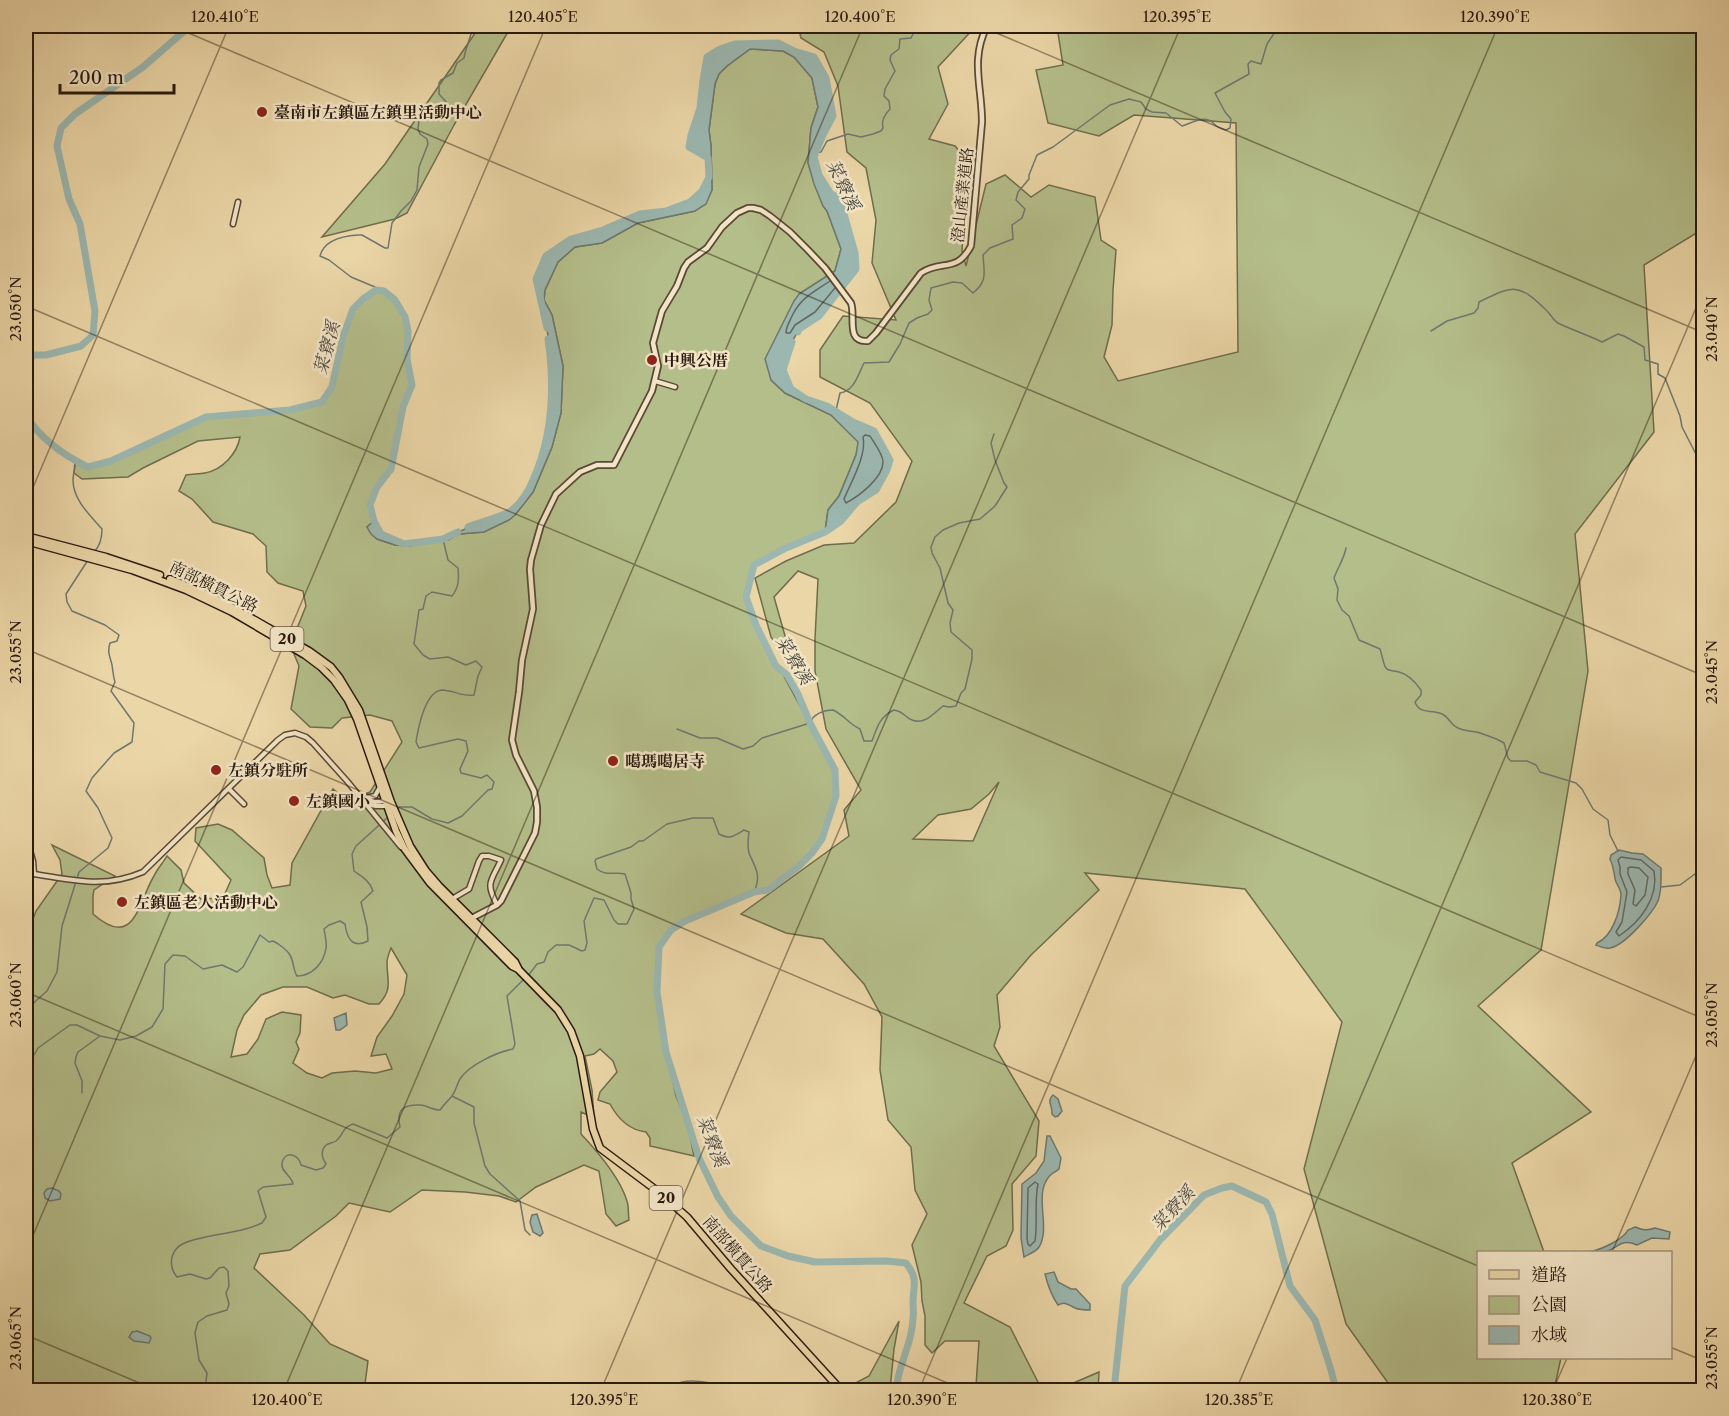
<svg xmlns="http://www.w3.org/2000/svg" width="1729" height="1416" viewBox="0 0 1729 1416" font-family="'Libre Caslon Text','Noto Serif TC',serif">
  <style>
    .green { fill: #b4be8a; stroke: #6f6c4c; stroke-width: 1.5; fill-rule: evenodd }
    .water { fill: #9bb7b0; stroke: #6e786f; stroke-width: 1.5 }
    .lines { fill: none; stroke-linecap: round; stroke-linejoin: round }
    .shore { stroke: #62685f; stroke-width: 1.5 }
    .stream { stroke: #6e786f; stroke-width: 1.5 }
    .river { stroke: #9bb7b0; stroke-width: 7 }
    .minor-casing { stroke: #5a4934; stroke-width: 7 }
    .tertiary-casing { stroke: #5a4934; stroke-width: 8 }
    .primary-casing { stroke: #2a1a0e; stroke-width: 9 }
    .minor { stroke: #f2e4c6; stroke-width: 4 }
    .tertiary { stroke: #f2e4c6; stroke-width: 4.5 }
    .primary { stroke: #ebd6a7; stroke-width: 6 }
    .ticks { fill: none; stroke: #2a1a0e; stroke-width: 1.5; stroke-opacity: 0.45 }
    .poi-dot { fill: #8f2418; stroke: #f2e4c6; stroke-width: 2 }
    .labels { text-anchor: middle; stroke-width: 5; stroke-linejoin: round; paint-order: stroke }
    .shield { fill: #f2e4c6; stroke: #665745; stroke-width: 1.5 }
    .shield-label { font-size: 15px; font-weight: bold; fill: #2a1a0e }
    .poi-label { font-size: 16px; font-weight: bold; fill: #2a1a0e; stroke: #f2e4c6; text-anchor: start }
    .street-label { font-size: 16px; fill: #2a1a0e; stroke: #f2e4c6 }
    .water-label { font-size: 18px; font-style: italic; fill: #4c493f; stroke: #f2e4c6 }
    .neatline { fill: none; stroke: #2a1a0e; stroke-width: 2 }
    .ticks-label { font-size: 15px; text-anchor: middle; fill: #2a1a0e }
  </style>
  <rect width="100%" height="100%" fill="#ebd6a7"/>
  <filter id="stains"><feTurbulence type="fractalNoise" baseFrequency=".00333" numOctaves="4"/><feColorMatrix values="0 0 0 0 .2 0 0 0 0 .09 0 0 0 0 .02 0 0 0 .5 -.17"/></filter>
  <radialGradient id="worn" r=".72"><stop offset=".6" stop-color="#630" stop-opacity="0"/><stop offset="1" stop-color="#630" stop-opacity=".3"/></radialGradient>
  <g class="green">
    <polygon points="480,26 514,26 509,30 454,125 407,213 395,219 322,237 385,164"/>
    <path d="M798,26H976L938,67L948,104L929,139L955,146L967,160L962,251L966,266L986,184L1005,175L1031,197L1049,185L1095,197L1101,240L1116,250L1113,290L1112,325L1104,357L1118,381L1238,352L1236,123L1134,115L1099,136L1048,123L1036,70L1063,65L1057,27L1059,26H1703V229L1644,265L1654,432L1575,534L1588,671L1541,950L1478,1006L1591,1112L1512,1163L1544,1252H1478V1358H1561L1554,1390H1393L1346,1324L1304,1169L1342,1022L1245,889L1085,873L1099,890L1031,955L997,995L1000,1027L994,1046L1039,1121L1036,1156L1012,1184L1013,1230L1006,1246L987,1256L964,1303L1010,1327L1042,1390H951L976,1386L979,1341H945L932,1353L925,1345V1316L922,1301L921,1282L912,1245L927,1214L915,1190L911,1147L888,1120L880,1070L882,1017L864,984L823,939L786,933L741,914L849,836L844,810L861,790L826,729L815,671V639L818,579L798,571L774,597L795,671L771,637L755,578L786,561L824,545L854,543L896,502L912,461L870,403L820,377V350L843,316L896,320L872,263L876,220L866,168L847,152L838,86L824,52L801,38ZM999,782L973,841L913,839L938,815L971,809L989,794Z"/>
    <path d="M750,49L783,51L794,57L812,78L818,107L811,128L808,163L823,205L827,211L841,249L835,271L799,294L771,380L785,393L831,415L859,442L856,455L839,496L828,510L825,532L786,548L754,565L746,597L756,625L835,770L836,796L822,839L812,853L799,866L768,890L754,892L685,921L671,930L659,947L657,992L666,1052L676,1096L687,1122L694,1156L650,1146V1138L646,1132C629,1130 618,1119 610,1104L598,1100L600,1092L617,1072L613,1061L600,1049L594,1054L585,1056L592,1090L594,1118L581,1112V1134C597,1151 620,1178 627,1201C629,1207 628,1214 629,1220L616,1226L606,1214L599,1171L584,1165L536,1187L516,1202L499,1196L465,1192L422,1190L390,1212L349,1203L336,1216L290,1250L260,1254L254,1268L304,1315L330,1344L368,1361L365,1384L360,1390H26V919L29,923L33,919L36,911L62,874L60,860L52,845L115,876L94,890L93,896V914C135,951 138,902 154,876C157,869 163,863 167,856L181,870L184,883L201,899L223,898L231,880L195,841L196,828L218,824L232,830L264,858L267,875L272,888L290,885L292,863L333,789L347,801L370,792L402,742L392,721L370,715L342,718L332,728L310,727L291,709L299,666L294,654L296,631L306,606L303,591L278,583L267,572L266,546L253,534L213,522L192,499L179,491L186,475C192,474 199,474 205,473C222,470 237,454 240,437L198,441L143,468L128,477L82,479L74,473L75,461L88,467L111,461L206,417L290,410L322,402L332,387L343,337L353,309L363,299L376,290L384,291L395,300L405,317L408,331L407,359L412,385L403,407L391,469L377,487L371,505L374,521L367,527L377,539L395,545L410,546L420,543L448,540L459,534L484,532L515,515L533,492L552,447L561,413L563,366L552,315L544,300L545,290L558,262L575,247L602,243L638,223L695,211L712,190L711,146L709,130L715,84L719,74L727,66ZM391,948L407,975L404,994L392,1016L377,1037L371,1056L386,1054L392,1069L376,1073L355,1071L332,1073L322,1078L307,1073L293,1063L299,1049L296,1042L300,1033L301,1015L282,1012L266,1019L258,1039L247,1054L231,1057L237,1030L244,1015L261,995L283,987H307L333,998L345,995L369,1004H379C393,989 387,981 387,962C387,958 389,953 391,948Z"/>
    <polygon points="899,1321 894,1349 890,1390 849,1390 846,1388 869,1376"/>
    <polygon points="1099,1372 1098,1390 1057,1390"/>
  </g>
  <g class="water">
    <path d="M778,43L794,51L814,57L826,78L833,116L822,137L814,157L819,175L831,194L837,197L842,207L855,253L856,269L819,316L799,329L789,348L783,370L791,389L806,399L827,406L853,422L874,431L890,460L887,470L876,490L857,502L841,521L825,532L828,510L839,496L856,455L858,442L831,415L785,393L771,380L765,359L794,301L799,294L835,271L841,249L827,211L823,206L814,184L808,163L811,128L818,107L812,78L794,57L783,51L750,49L727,66L719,74L715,84L709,130L711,146L712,190L706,204L695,211L638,223L602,243L575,247L558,262L545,290L544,300L552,315L563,366L561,413L552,447L533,492L515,515L509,520L484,532L459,534L448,540L420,543L410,546L395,545L377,539L371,534L367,527L374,521L381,534L404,544L443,539L474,525L511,511L526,495L541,462L548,437L553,399L550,349L546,323L536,279L546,256L571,239L603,230L640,214L666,211L690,202L702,191L709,177L708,158L689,147L691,135L700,108L703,80L707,57C734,40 748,44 778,43Z"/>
    <path d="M1619,850L1632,853L1643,854L1661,868C1661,878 1662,891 1658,901C1652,914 1624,946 1610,948C1605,949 1601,947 1596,945L1597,943C1613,936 1620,911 1621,895C1621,890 1618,886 1616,882C1613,873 1615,869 1610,859L1611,855Z"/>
    <polygon points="346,1013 347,1025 340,1030 336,1030 334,1018"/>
    <path d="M1053,1095L1058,1099L1062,1111L1058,1116L1055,1117L1052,1114C1053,1106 1046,1101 1053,1095Z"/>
    <path d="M1047,1136H1050L1061,1158L1059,1169C1056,1172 1050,1174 1048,1178C1034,1196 1051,1229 1039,1247C1036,1252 1029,1254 1024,1257L1021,1238L1022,1184L1036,1173L1044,1161Z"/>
    <polygon points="52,1188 59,1191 61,1194 60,1199 50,1201 45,1198 44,1193 47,1189"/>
    <polygon points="537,1214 543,1233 540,1236 533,1232 530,1222 532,1215"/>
    <path d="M1635,1227C1643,1230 1647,1231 1655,1228L1670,1232L1669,1239L1652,1238L1637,1245C1620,1238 1619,1248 1605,1252C1600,1254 1594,1252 1589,1252C1600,1250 1623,1240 1628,1230Z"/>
    <path d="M1054,1272L1058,1282L1071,1289H1076L1090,1304V1310C1085,1310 1080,1310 1075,1308C1068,1305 1066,1301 1058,1305C1051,1295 1048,1286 1045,1274Z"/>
    <polygon points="137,1331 150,1336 151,1338 149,1343 134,1341 129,1337 132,1332"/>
  </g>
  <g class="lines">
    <g class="shore">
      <path d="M830,281C814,292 802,297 793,314C790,321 786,326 786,333H790L795,325L815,312L835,288"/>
      <path d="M865,435L870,436C874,443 883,454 883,462C883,478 859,496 846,503L844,499C851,482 867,455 863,437Z"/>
      <path d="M1621,857L1641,860L1654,871C1659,898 1640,922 1619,936L1616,932L1622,922L1627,892L1620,874V867L1618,860Z"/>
      <polygon points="1631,867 1639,868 1648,877 1645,895 1636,906 1633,904 1635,890 1628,874 1628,868"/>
      <path d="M1035,1182L1038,1184C1034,1202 1038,1222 1035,1241L1030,1246L1028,1244L1027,1238L1028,1188Z"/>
    </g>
    <g class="stream">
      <path d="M816,153L821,152L827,141L848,134L861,137L873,134L881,131L883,128C881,121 885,114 890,109L889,101L884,96L885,89L895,71L890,60L891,55L899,49L900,39L911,38L917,26"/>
      <path d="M376,290L375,287L351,277L329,260L320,256C324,240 343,236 358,235H362L385,248H388L392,223L401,211L411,201L417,190L419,167L428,144L427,139L420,134L418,129L420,111L428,108L445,109L448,104L439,94V83L441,80L453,73L457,63L464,58L465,53L471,34L488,26"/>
      <path d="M1431,331L1447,321L1474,313L1478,308L1479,302C1512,286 1518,282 1545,309C1550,313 1553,320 1558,323C1572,330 1588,335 1602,342L1618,334L1624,336L1644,347L1645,360L1658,364V374L1665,378L1680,416L1682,427L1699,460L1704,462"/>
      <path d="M836,410L840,393C854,391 858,375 864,363L889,362L900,344L909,323L917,318L928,314L932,310L929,300L931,288L953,282L962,283L973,293C988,281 984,272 983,255L990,248L1013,239L1012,225L1022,218L1025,209L1016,200L1018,192L1029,179V175L1037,155L1053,147L1110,105L1129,99L1141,102L1146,109L1152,112L1166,113L1182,126C1192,123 1204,115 1212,122C1217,127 1219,128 1226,130L1230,128L1231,119L1225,112L1215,93L1249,74L1248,64L1251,61L1261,64L1267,44L1277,29L1278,26"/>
      <path d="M76,461C75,468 73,474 73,480C73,500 90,515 102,529C102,537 100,546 94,552"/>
      <path d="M1346,548C1344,559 1338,567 1334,578L1338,589L1337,600L1342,610L1349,616L1359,640L1380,649C1382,654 1383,664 1386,668C1389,672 1395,670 1399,672C1408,674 1416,683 1421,690V695L1415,702C1420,716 1433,708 1444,715C1449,718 1451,725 1458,728C1464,731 1470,731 1477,732C1486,735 1496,738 1504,743L1508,758L1511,761H1527L1536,765L1540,772L1576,783L1582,789L1593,809L1608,820L1610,835L1618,851"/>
      <path d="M677,729L700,738H717L743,749L753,746L762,738L810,723C813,714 824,710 833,710C844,715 849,724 860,729L864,741H872C877,728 879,717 894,710C905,712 904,717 912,720C925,725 934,713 943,706L950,707L956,706L961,693L965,689L972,659V650L951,632L950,623L953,610L948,603L940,568L932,553L931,547L935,537L943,530L959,523L980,519L995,506L1007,487L1004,483L995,460L991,443L994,434"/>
      <path d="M398,809L399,807H412L432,819L448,823L462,816L488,790L492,789L494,782L487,775L481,778L461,773L460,769L468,751L466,741L458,739L419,748L416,742C418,729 425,691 442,690C453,690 462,697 474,695L478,676L482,667L476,661L466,665L448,657L430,659L423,655L414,644L419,610L423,609L426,596L432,592L452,596C459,587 459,579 458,568L448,560L443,539"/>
      <polyline points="1661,887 1680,885 1695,874 1700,872 1704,875"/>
      <path d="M528,976L537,964L544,962L548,952L556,945H569L582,951L585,950L587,943L584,921L594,898L604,900L614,920L618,924H627L634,909L631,899V893L625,874C614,871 607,877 597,869L595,861L596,859L631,847L639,841H643L667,824L693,818H713L719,834C729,840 734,836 744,830L749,832C748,839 747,846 749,853C755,868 762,874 754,892"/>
      <path d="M26,1007H29L47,991L57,972L62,926L79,872L108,848L112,838L98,808L86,791L92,778L114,753L132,742L134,723L111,691L115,682C113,676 113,671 112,665C110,656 107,653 110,643L117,641L119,635L105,625L72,611L67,602L66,594L88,560"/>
      <path d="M26,1069L38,1048L70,1025H77L100,1036L120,1040L136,1036L152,1027L163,1009L165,964L173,955L185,956L203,969L222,965L237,972L243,967L260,935L269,942L273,941C279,944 287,950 290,955C294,962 293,970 297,976C312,976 324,963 326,948C327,943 325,935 324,929L329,925L340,921L345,924C347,938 352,949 368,941L367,927L361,902L373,891C370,881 362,877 354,871L352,854L356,846L387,818"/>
      <polyline points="82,1093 82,1081 75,1063 76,1057 78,1052 100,1036"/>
      <polyline points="452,1096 474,1107 474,1123 485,1166 490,1174 520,1201 525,1230 530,1235"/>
      <path d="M205,1390L207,1373L199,1360L195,1333L198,1322L207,1316L227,1310L229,1304L226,1293L229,1286L228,1271L224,1267L219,1268L210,1278L206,1279L190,1274L177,1277C170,1269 169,1257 177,1248C187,1237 230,1234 245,1229C251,1228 257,1225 262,1223L266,1217L258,1191L263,1187L293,1184C292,1176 280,1171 282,1163C285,1150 299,1154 301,1165L316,1170L323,1168L326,1164C322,1158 320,1151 326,1145C329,1143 333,1143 336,1141C344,1135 341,1128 353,1124L387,1138L400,1127C396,1110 403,1104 421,1105C428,1106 433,1110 440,1110C444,1104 448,1101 452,1096C456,1091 457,1084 460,1079C469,1065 497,1052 513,1049L515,1044L507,996L524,979"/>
      <path d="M670,1390C674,1388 678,1383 682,1382C697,1379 721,1384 735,1390"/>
    </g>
    <g class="river">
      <polyline points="547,328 536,279 546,256 571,239 603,230 640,214 666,211 690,202 702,191 709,177 708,158 689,147 691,135 700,108 703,80 707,57 720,49 735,44 778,43 794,51 814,57 826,78 833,116 822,137 814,157 819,175 831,194 837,197 842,207 855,253 856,269 819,316 799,329 798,332"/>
      <path d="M792,342L783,370L791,389L806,399L827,406L853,422L874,431L890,460L887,470L876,490L857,502L841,521L825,532L786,548L754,565L746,597L756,625L776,666L787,675L798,694L810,723L835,770L836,796L822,839L812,853L799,866L768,890L754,892L685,921L671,930L659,947L657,992L666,1052L699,1158L718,1197L731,1216L761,1246L788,1256L815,1262L887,1261L906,1263C919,1280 913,1285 913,1303C913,1308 914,1313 913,1317C913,1329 909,1343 905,1354C902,1366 896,1377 897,1390"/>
      <polyline points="26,367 33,355 46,355 81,346 93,335 95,311 80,224 69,199 57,146 61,128 75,114 143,67 190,26"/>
      <path d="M26,416C41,439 63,455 88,467L111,461L206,417L290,410L322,402L332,387L343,337L353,309L363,299L376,290L384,291L395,300L405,317L408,331L407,359L412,385L403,407L391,469L377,487L370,505L374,521L381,534L404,544L443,539L458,532"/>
      <path d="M468,527C481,521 501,518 512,510C522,502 528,492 533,480C553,435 555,387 548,339"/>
      <polyline points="1114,1390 1125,1286 1160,1240 1204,1195 1222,1188 1232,1186 1266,1202 1272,1214 1290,1286 1315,1320 1331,1370 1336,1390"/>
    </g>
    <g class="minor-casing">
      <g id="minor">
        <polyline points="233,224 238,202"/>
        <polyline points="655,381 675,387"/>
        <polyline points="229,789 244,804"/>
        <polyline points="365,798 375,796 380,787"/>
        <polyline points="364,799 375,802 386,801"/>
        <polyline points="367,804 376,806 387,806"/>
        <polyline points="26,836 33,861 34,874"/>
        <path d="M26,875L34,874C74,880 103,889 143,872L278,740L285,735L295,733L306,737L313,743L347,781L401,847"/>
        <path d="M452,899L469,889L479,861L482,856H489L501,860C491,882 485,882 497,905"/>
      </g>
    </g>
    <g class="tertiary-casing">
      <path id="tertiary" d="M470,919L497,905L501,901L535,833L537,822V807L534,791L516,755L512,740L519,692L522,660L533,609L530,569L531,560L541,525L556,494L580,472L597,465H614L652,391L658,366L653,343L662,311L677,286L684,268L688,262L707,248L722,227L737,213L748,208H753L761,210L770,216L790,232L808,250L825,268L851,303C856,316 845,343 868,341L876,333L921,273C942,259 956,274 971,246L982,122C982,86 970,60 987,26"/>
    </g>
    <g class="primary-casing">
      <g id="primary">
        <polyline points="26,536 106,557 160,575"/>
        <polyline points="26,541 132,570 186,590 232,612 305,655 321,667 334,680 348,700 357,719 396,831 404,848 430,883 512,966 518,969 558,1010 571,1031 580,1056 593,1129 600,1148 660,1193 687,1217 731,1269 841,1390"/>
        <polyline points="170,579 206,594 246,615 309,651 331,667 339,677 359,710 391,802 410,846 426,871 439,886 515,962 518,968"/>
      </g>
    </g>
    <use href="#minor" class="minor"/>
    <use href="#tertiary" class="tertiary"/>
    <use href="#primary" class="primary"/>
  </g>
  <path class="ticks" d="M172,26L1704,676M980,26L1704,333M26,306L1704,1019M26,504L229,26M26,649L1478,1266M26,992L964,1390M26,1252L546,26M1612,1252L1704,1037M26,1335L156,1390M1670,1347L1704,1361M284,1390L863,26M601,1390L1181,26M919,1390L1498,26M1236,1390L1704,289M1553,1390L1567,1358"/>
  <g class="poi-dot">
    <circle cx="262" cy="112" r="6"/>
    <circle cx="652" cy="360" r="6"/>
    <circle cx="613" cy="761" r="6"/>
    <circle cx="216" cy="770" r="6"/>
    <circle cx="294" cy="801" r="6"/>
    <circle cx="122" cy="902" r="6"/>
  </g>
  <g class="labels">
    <g class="shield">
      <rect x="270.5" y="627" width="33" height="24" rx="4.5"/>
      <rect x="649.5" y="1186" width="33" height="24" rx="4.5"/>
    </g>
    <g class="shield-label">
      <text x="287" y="644">20</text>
      <text x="666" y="1203">20</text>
    </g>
    <g class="poi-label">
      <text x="274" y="118">臺南市左鎮區左鎮里活動中心</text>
      <text x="664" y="366">中興公厝</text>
      <text x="625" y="767">噶瑪噶居寺</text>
      <text x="228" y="776">左鎮分駐所</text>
      <text x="306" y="807">左鎮國小</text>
      <text x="134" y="908">左鎮區老人活動中心</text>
    </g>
    <g class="street-label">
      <text transform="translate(962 195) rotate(-84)" y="6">澄山產業道路</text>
      <text transform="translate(214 586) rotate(26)" y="6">南部橫貫公路</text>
      <text transform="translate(738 1254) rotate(49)" y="6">南部橫貫公路</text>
    </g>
    <g class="water-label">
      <text transform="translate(843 185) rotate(64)" y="6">菜竂溪</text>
      <text transform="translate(327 348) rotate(-75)" y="6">菜竂溪</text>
      <text transform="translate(794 660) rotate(59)" y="6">菜竂溪</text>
      <text transform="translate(712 1141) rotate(69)" y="6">菜竂溪</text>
      <text transform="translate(1173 1209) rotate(-47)" y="6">菜竂溪</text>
    </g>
  </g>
  <rect width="1729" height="1416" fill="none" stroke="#ebd6a7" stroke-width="66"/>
  <rect x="1477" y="1251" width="195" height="108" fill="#f2e4c6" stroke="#a2937c" stroke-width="1.5"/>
  <rect x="1489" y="1270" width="30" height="9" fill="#ebd6a7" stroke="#a2937c" stroke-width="1.5"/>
  <text x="1531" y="1281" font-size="18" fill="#2a1a0e">道路</text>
  <rect x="1489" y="1296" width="30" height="18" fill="#b4be8a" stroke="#a2937c" stroke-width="1.5"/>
  <text x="1531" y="1311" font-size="18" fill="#2a1a0e">公園</text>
  <rect x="1489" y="1326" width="30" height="18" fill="#9bb7b0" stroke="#a2937c" stroke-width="1.5"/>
  <text x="1531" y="1341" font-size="18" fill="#2a1a0e">水域</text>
  <path d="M60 84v9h114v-9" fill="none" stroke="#2a1a0e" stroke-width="3"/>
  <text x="69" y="84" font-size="18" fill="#2a1a0e" stroke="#f2e4c6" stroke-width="4.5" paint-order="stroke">200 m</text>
  <rect x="33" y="33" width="1663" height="1350" class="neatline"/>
  <g class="ticks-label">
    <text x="225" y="22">120.410°E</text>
    <text x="543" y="22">120.405°E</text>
    <text x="860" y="22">120.400°E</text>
    <text x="1177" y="22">120.395°E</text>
    <text x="1495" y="22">120.390°E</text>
    <text transform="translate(16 309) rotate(-90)" y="5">23.050°N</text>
    <text transform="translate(1712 329) rotate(-90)" y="5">23.040°N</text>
    <text transform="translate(16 652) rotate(-90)" y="5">23.055°N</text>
    <text transform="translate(1712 672) rotate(-90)" y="5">23.045°N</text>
    <text transform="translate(16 995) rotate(-90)" y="5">23.060°N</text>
    <text transform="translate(1712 1015) rotate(-90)" y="5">23.050°N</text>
    <text transform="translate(16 1338) rotate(-90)" y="5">23.065°N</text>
    <text transform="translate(1712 1358) rotate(-90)" y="5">23.055°N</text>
    <text x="287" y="1405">120.400°E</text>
    <text x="604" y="1405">120.395°E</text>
    <text x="922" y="1405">120.390°E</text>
    <text x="1239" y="1405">120.385°E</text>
    <text x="1557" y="1405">120.380°E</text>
  </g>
  <rect width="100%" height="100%" filter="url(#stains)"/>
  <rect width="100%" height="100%" fill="url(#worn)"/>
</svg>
